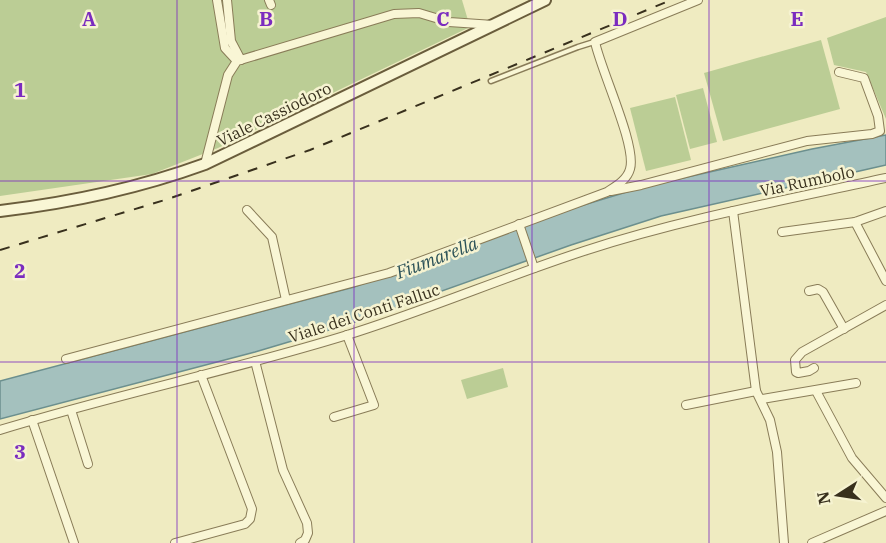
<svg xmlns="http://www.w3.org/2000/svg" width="886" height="543" viewBox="0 0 886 543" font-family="'IBM Plex Serif',serif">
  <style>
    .green { fill: #bbcd95 }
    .water { fill: #a4c1be; stroke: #6b8f8e; stroke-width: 1.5 }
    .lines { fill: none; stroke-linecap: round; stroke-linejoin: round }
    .service-casing { stroke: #897c58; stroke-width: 7 }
    .minor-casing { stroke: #897c58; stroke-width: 10 }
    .secondary-casing { stroke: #6a5d3c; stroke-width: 14 }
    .service { stroke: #f9f6d5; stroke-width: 4 }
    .minor { stroke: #f9f6d5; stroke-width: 8 }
    .secondary { stroke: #f9f6d5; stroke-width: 10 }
    .rail { stroke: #38301d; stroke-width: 2; stroke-dasharray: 10 10; stroke-linecap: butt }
    .grid { fill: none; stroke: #7b2cbf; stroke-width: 1.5; stroke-opacity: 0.55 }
    .labels { text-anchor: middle; stroke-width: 5; stroke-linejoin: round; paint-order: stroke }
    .street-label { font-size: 16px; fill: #38301d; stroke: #f6f3d1 }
    .water-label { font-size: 18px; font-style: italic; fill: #2c5258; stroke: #f6f3d1 }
    .grid-label { font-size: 20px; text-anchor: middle; font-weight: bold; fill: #7b2cbf; stroke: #f6f3d1; stroke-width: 5; stroke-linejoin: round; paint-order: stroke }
  </style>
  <rect width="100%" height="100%" fill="#efebc1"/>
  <g class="green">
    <polygon points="0,0 462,0 470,27 218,148 152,174 0,196"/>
    <polygon points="886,17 886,119 866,72 834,65 827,38"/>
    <polygon points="821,40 840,109 723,141 704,73"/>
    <polygon points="703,88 717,142 690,149 676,95"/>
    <polygon points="675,97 691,160 646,171 630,108"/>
    <polygon points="503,368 508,387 467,399 461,380"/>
  </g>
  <polygon class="water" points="886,135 886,165 661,216 571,245 349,324 255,352 0,419 0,381 354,287 577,207 643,187 812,149"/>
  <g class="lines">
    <g class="service-casing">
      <polyline id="service" points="491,81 578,47 594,42"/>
    </g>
    <g class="minor-casing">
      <g id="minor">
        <polyline points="217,0 225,48 237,61"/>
        <polyline points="227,0 231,41 241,60"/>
        <polyline points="269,0 271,5"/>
        <polyline points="205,164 228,75 237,61 394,14 419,13 449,22 494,25"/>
        <polyline points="611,191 641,185 807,141 872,134 880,131 878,116 864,78 839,72"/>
        <polyline points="247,210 272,237 286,300"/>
        <polyline points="733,211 756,391 770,420 777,452 784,543"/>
        <polyline points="855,222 886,281"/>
        <polyline points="519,224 534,268"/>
        <polyline points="782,232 855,222 886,211"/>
        <polyline points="809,291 818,289 823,292 844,329"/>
        <path d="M66,359L389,273L607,192C616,186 627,180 630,169C637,146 601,71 595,42L698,0"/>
        <polyline points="255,361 283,470 307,523 308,533 305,540 300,543"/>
        <polyline points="814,368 809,371 798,373 796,372 795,360 802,352 886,305"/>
        <polyline points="816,391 852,458 886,498"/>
        <polyline points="762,399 856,383"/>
        <polyline points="686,405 756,391"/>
        <polyline points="71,410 88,464"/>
        <polyline points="334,417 374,405 347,335"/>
        <polyline points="32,420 74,543"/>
        <path d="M0,430C114,395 230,371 344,336C425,311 504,277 584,251C683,219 785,200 886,178"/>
        <polyline points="175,543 245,524 250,519 252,509 201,375"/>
        <polyline points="812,543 886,511"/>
      </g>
    </g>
    <g class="secondary-casing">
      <path id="secondary" d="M0,211C69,203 139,188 205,164L545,0"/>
    </g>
    <use href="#service" class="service"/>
    <use href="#minor" class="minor"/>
    <use href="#secondary" class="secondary"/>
    <polyline class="rail" points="0,250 168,199 310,150 671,0"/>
  </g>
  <path class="grid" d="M177,0V543M354,0V543M532,0V543M709,0V543M0,181H886M0,362H886"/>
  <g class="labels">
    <g class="street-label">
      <text transform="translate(274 114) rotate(-26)" y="6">Viale Cassiodoro</text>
      <text transform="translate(807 181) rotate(-12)" y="6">Via Rumbolo</text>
      <text transform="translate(364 313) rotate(-18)" y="6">Viale dei Conti Falluc</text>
    </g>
    <g class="water-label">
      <text transform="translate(437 258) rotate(-21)" y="6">Fiumarella</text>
    </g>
  </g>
  <g class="grid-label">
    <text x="89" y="26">A</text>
    <text x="266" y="26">B</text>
    <text x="443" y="26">C</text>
    <text x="620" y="26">D</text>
    <text x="797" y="26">E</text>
    <text x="20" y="97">1</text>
    <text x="20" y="278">2</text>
    <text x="20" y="459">3</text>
  </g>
  <g transform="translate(838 495) rotate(258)" stroke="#f6f3d1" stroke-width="4.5" paint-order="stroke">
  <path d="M0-4.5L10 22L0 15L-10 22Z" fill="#38301d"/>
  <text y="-9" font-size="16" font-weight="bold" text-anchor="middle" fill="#38301d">N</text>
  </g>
</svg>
